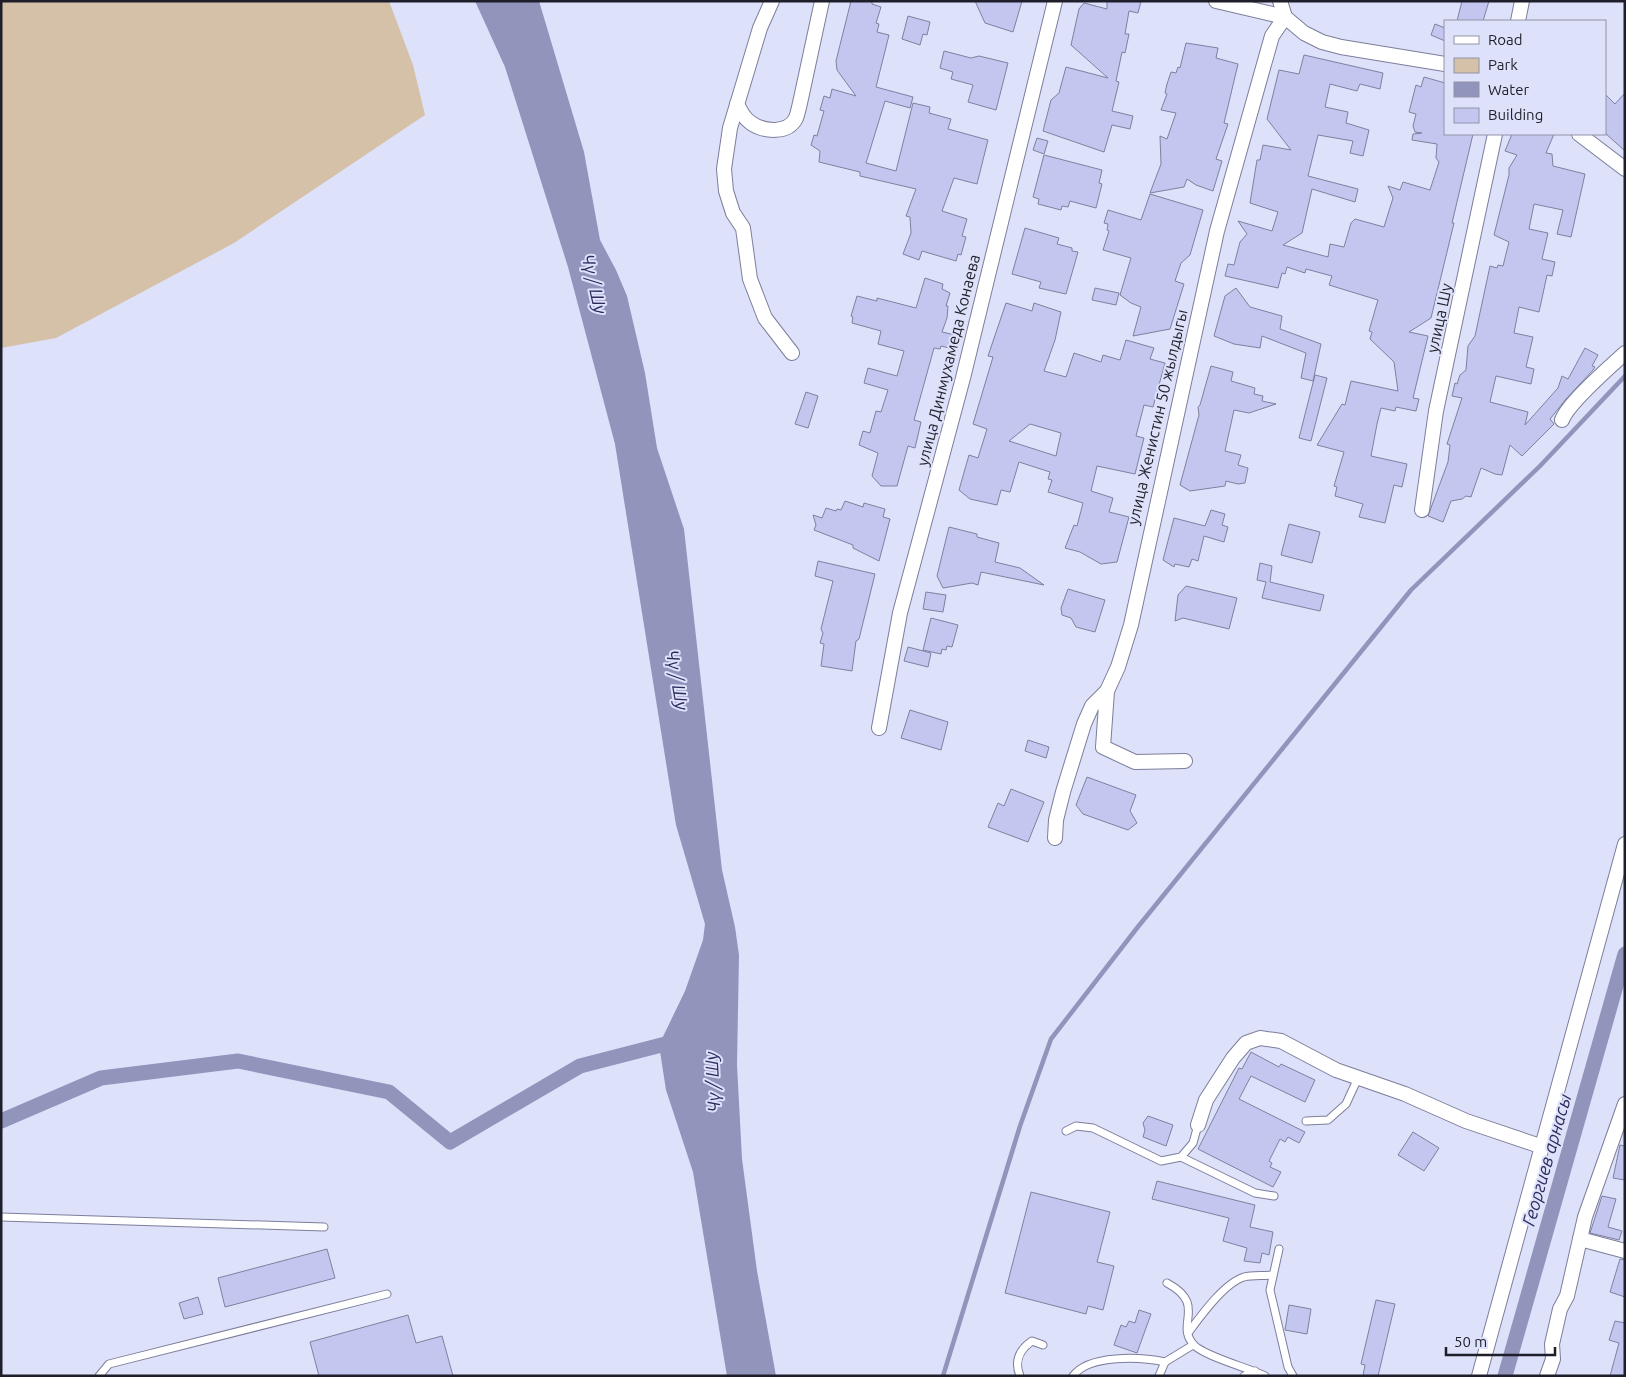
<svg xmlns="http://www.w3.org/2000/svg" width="1626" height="1377" viewBox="0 0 1626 1377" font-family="Ubuntu,sans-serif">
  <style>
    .green { fill: #d5c1a7 }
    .water { fill: #9194bb }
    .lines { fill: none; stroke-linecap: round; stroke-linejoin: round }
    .stream { stroke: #9194bb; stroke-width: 4.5 }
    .canal { stroke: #9194bb; stroke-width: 15 }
    .building { fill: #c3c7f0; stroke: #7e819e; fill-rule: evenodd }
    .service-casing { stroke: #7c7e9b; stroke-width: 9 }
    .minor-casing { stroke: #7c7e9b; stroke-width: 16 }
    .service { stroke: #fff; stroke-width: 7 }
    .minor { stroke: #fff; stroke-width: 14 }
    .labels { text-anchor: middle; stroke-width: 4; stroke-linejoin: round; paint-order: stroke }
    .street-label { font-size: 16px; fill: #1e1f2a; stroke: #dee1fa }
    .water-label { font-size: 18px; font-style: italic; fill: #2c2b5e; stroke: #dee1fa }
  </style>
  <rect width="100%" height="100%" fill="#dee1fa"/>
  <polygon class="green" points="1,1 389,1 413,65 425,115 234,243 56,338 1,348"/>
  <polygon class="water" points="475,1 539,1 584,152 600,240 616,270 627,296 645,373 657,448 684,529 722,870 735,927 739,955 737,1065 742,1159 757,1271 776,1376 727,1376 693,1172 666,1090 659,1045 685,991 703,940 705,924 676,825 615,444 568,267 505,67"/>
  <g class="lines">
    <polyline class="stream" points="943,1376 1020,1126 1051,1039 1137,928 1411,590 1540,466 1625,376"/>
    <g class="canal">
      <polyline points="1,1121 101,1078 238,1061 389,1092 450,1142 580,1066 677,1041"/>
      <polyline points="1505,1376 1625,954"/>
    </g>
  </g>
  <g class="building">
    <polygon points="851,1 872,1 872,4 881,7 876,23 879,24 877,32 889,35 876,87 913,97 910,108 885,101 866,163 896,171 913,103 930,107 929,113 951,119 948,129 988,140 977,184 954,178 942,211 967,219 962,236 966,237 961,255 958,254 956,261 922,251 919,260 903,254 911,233 910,217 906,216 916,189 860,176 860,172 819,162 820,151 811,145 814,135 817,136 824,111 820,110 824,96 830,98 832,89 856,96 837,70 836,61"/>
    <polygon points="975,1 1022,1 1013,32 985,23"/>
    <polygon points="1107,1 1141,1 1138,13 1129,11 1125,34 1129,34 1125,53 1122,52 1116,81 1119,82 1112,111 1133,116 1130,129 1112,125 1104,152 1043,131 1051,100 1059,93 1066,67 1108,78 1071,45 1079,9 1084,3 1107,9"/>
    <polygon points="1462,1 1489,1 1483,21 1457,21"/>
    <polygon points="908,16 930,22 927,35 923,34 920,45 902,39"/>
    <polygon points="1435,24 1445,28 1445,41 1431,35"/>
    <polygon points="1186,43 1218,48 1216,58 1238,64 1224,123 1228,124 1216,159 1222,161 1213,191 1196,185 1187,179 1184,187 1150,193 1161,164 1160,136 1167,139 1176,113 1161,110 1167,94 1165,93 1167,84 1171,72 1176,73 1178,67 1180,68"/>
    <polygon points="944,51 971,58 979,56 1008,63 996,110 968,102 973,85 951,79 953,72 940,68"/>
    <polygon points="1304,55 1383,73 1380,89 1360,84 1357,91 1330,84 1325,107 1348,112 1346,123 1369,130 1363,156 1350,153 1353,141 1318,135 1308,176 1358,189 1355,202 1312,189 1302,233 1283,245 1328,257 1330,244 1344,247 1351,223 1355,219 1384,227 1393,198 1388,186 1400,190 1403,182 1430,190 1439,162 1436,158 1437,144 1412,140 1413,134 1422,133 1415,132 1413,126 1416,114 1409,112 1416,85 1421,87 1424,77 1445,83 1445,134 1473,134 1452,223 1454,223 1431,318 1409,332 1428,336 1413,398 1419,399 1416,411 1396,407 1395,411 1381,408 1377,424 1371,456 1407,464 1402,487 1394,485 1385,523 1359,517 1363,504 1335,496 1337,487 1334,486 1344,452 1317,445 1342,404 1345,405 1351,381 1398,391 1394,362 1370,339 1372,332 1369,331 1378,300 1329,285 1332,276 1306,269 1305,273 1287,267 1285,274 1282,273 1278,288 1225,276 1228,264 1234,265 1240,242 1247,234 1238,221 1272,231 1278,212 1250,203 1257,160 1260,160 1263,145 1291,150 1267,119 1279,70 1299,74"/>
    <polygon points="1625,93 1625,151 1605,133 1605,94 1615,104"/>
    <polygon points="1512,134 1554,134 1546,153 1552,154 1553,166 1585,174 1571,237 1557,234 1563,210 1534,204 1529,229 1548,233 1542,259 1555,262 1552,276 1547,275 1539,312 1519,307 1514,333 1533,337 1526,367 1534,369 1531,384 1496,376 1490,402 1528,412 1525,425 1558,388 1562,376 1568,379 1585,348 1598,355 1592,366 1595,367 1593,370 1566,399 1550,419 1554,424 1522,456 1510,445 1502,475 1495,474 1481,468 1471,497 1466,496 1462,499 1451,501 1443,522 1428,516 1448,462 1450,445 1447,444 1462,398 1452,396 1455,383 1457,384 1460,375 1466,370 1468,346 1475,336 1490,266 1497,268 1498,265 1503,266 1509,242 1494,235 1509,175 1509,168 1517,155 1505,151"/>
    <polygon points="1037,138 1048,141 1044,154 1033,150"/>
    <polygon points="1044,155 1102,170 1099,183 1102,184 1096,208 1070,201 1068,207 1062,206 1061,210 1038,204 1039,199 1033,197"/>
    <polygon points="1150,194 1203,210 1190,255 1181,263 1175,281 1184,284 1170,329 1133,336 1141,307 1131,303 1120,295 1131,258 1103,250 1109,231 1107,230 1108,224 1104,223 1108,210 1141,220"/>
    <polygon points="1025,228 1059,238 1057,244 1072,248 1072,251 1078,252 1066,294 1039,288 1041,282 1012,274"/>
    <polygon points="925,278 943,284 942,289 950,293 946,306 948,306 947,318 942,332 960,336 957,350 941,346 940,349 934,348 914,420 921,422 915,448 908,446 897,486 881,486 872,476 878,453 859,445 863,431 870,433 876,411 881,412 888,390 864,383 868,368 897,376 904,351 878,344 881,331 852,323 853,317 851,316 857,296 877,301 877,298 916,308"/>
    <polygon points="1095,288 1119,293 1116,305 1092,300"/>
    <polygon points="1236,288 1250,307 1282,316 1280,329 1321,344 1313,381 1301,378 1306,353 1262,336 1260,348 1234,344 1214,336 1225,296"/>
    <path d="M1006,303L1032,311L1034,303L1061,312L1055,340L1044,371L1066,377L1074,353L1101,362L1103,355L1120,360L1126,340L1154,348L1150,359L1165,363L1153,407L1144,405L1136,436L1144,438L1135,474L1097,466L1091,491L1113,498L1109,512L1129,517L1117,562L1101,564L1080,552L1065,548L1074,525L1077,526L1083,503L1048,492L1052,480L1048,479L1050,472L1019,462L1010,492L1001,490L997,505L970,499L959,490L969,455L978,458L987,429L973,424L993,357L988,356ZM1030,424L1061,433L1056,456L1009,441Z"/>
    <polygon points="1211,366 1233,372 1231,381 1255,388 1254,394 1263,396 1262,401 1276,404 1249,413 1234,410 1225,451 1241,455 1238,465 1248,468 1245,483 1238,484 1226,481 1225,486 1190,491 1180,485 1199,415 1198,407 1200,405"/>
    <polygon points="1315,375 1327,378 1311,441 1299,438"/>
    <polygon points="806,392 818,396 808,428 795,424"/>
    <polygon points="845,501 863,507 864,503 885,509 883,517 890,519 879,561 853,548 853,545 814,530 816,525 813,515 822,518 826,508 836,511 837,509 841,510"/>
    <polygon points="1211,510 1225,514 1222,525 1228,527 1224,542 1204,536 1198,561 1192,559 1189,567 1175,564 1174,567 1163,560 1174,518 1205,526"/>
    <polygon points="1289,524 1320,532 1312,563 1281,555"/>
    <polygon points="949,527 977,534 977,537 999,543 995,562 1020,568 1044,585 981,572 978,585 972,583 943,588 937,576"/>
    <polygon points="818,561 875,574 859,639 856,641 852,671 821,666 824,644 820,643 823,633 821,629 833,581 815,576"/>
    <polygon points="1260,563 1272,566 1270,582 1324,595 1320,611 1262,598 1266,582 1257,580"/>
    <polygon points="1186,586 1237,598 1229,629 1183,618 1175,621 1178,595"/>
    <polygon points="1068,589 1105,600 1095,632 1076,627 1071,618 1062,615 1061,608"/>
    <polygon points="926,592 946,595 943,612 923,609"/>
    <polygon points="931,618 958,625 952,647 947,646 946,650 942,649 941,654 923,650"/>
    <polygon points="908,647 931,653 928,667 904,661"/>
    <polygon points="910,710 948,722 941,750 901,738"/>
    <polygon points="1028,740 1049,747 1046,758 1025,751"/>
    <polygon points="1087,777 1136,795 1130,811 1137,823 1128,830 1083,814 1076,805"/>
    <polygon points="1011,789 1044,802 1028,842 988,827 998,803 1004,806"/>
    <polygon points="1251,1052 1279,1067 1281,1064 1315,1080 1305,1102 1251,1076 1239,1099 1305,1132 1299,1143 1288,1137 1285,1142 1280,1139 1269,1161 1272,1163 1270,1167 1281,1172 1273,1187 1198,1149 1239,1068 1242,1069"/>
    <polygon points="1148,1116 1173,1125 1166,1146 1143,1137 1145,1130 1143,1123"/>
    <polygon points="1413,1132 1439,1148 1424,1171 1398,1155"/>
    <polygon points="1620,1145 1625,1146 1625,1180 1613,1178"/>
    <polygon points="1157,1181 1255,1205 1250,1227 1273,1232 1269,1255 1262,1253 1260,1263 1244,1261 1247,1248 1223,1241 1229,1218 1152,1199"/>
    <polygon points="1031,1192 1110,1212 1097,1262 1114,1266 1103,1310 1088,1306 1086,1314 1005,1293"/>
    <polygon points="1602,1196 1616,1199 1608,1227 1622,1231 1619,1240 1590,1233"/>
    <polygon points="327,1249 335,1278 225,1307 218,1278"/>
    <polygon points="1620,1259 1625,1260 1625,1297 1610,1292"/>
    <polygon points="198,1297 203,1314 184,1319 179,1303"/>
    <polygon points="1376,1300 1395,1304 1378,1376 1363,1376 1365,1365 1361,1364"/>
    <polygon points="1289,1305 1311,1309 1307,1334 1285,1330"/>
    <polygon points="1139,1310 1151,1314 1137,1353 1114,1345 1121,1325 1126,1327 1129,1321 1135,1323"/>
    <polygon points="408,1315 416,1343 442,1336 453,1376 319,1376 310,1342"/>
    <polygon points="1615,1321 1625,1323 1625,1376 1610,1376 1619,1343 1609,1340"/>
  </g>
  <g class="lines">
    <g class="service-casing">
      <g id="service">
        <polyline points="1306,1121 1328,1120 1346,1104 1358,1078"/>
        <polyline points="1066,1131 1076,1126 1093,1128 1161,1161 1181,1157 1193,1143 1198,1125"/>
        <polyline points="1181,1157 1255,1193 1274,1196"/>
        <polyline points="1,1217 324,1227"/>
        <polyline points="1279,1249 1270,1290 1288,1367 1293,1376"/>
        <path d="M1167,1283C1208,1305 1174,1324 1194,1345C1204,1356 1249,1368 1265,1376"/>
        <path d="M1188,1333C1200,1317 1224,1283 1244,1277C1252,1275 1263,1276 1272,1275"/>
        <polyline points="99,1376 109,1364 387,1294"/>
        <path d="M1020,1376C1014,1361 1019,1350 1032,1341L1043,1345"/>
        <path d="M1073,1376C1089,1354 1141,1357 1165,1362"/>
        <polyline points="1159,1376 1165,1362 1193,1345"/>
        <polyline points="1244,1376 1255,1371"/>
      </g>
    </g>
    <g class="minor-casing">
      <g id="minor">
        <polyline points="772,1 760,28 730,128 724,169 726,191 733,213 743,228 750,279 765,318 792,353"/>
        <polyline points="1216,1 1285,17 1304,33 1322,42 1341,47 1445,64"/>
        <polyline points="1280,1 1285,17"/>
        <polyline points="1518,21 1522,1"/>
        <path d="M737,104C741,112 744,118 751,123C764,132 788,134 796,118C798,113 799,107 800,103L822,1"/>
        <polyline points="1579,134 1625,169"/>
        <path d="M1562,420C1568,403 1610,367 1625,353"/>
        <polyline points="1422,510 1436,411 1495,134"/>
        <polyline points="1107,691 1103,747 1135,762 1185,761"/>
        <polyline points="879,728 900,613 963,378 1055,1"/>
        <polyline points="1055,838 1056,820 1063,792 1084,724 1092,706 1107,691 1118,667 1131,625 1217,231 1272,36 1285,17"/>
        <polyline points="1198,1125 1206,1100 1233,1058 1246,1043 1260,1038 1281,1041 1336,1070 1405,1094 1466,1121 1543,1147"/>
        <polyline points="1580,1239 1625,1251"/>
        <polyline points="1479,1376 1625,844"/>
        <polyline points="1547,1376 1553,1359 1552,1344 1560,1309 1567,1296 1585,1217 1625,1104"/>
      </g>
    </g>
    <use href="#service" class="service"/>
    <use href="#minor" class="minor"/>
  </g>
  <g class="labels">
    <g class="street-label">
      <text transform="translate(1439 318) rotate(-78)" y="6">улица Шу</text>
      <text transform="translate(948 360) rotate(-76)" y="6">улица Динмухамеда Конаева</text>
      <text transform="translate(1157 417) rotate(-77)" y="6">улица Женистин 50 жылдыгы</text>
    </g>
    <g class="water-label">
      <text transform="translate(594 284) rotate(77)" y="6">Чү / Шу</text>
      <text transform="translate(677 680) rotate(80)" y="6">Чү / Шу</text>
      <text transform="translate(713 1082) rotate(-93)" y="6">Чү / Шу</text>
      <text transform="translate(1547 1160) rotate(-74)" y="6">Георгиев арнасы</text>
    </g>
  </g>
  <rect width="1626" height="1377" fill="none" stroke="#1e1f2a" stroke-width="5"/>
  <rect x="1444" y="20" width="162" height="115" fill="#dee1fa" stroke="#9193a7"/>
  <rect x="1454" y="36" width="25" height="8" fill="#ffffff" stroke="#9193a7"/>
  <text x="1488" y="45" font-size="15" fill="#1e1f2a">Road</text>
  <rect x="1454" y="58" width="25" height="15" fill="#d5c1a7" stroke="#9193a7"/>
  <text x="1488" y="70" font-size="15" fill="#1e1f2a">Park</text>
  <rect x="1454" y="82" width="25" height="15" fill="#9194bb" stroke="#9193a7"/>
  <text x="1488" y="95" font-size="15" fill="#1e1f2a">Water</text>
  <rect x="1454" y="108" width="25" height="15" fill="#c3c7f0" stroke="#9193a7"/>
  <text x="1488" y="120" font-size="15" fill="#1e1f2a">Building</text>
  <path d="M1446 1347v8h109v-8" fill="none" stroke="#1e1f2a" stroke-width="2.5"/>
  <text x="1454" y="1347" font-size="15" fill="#1e1f2a" stroke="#dee1fa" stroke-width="4" paint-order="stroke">50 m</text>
</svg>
